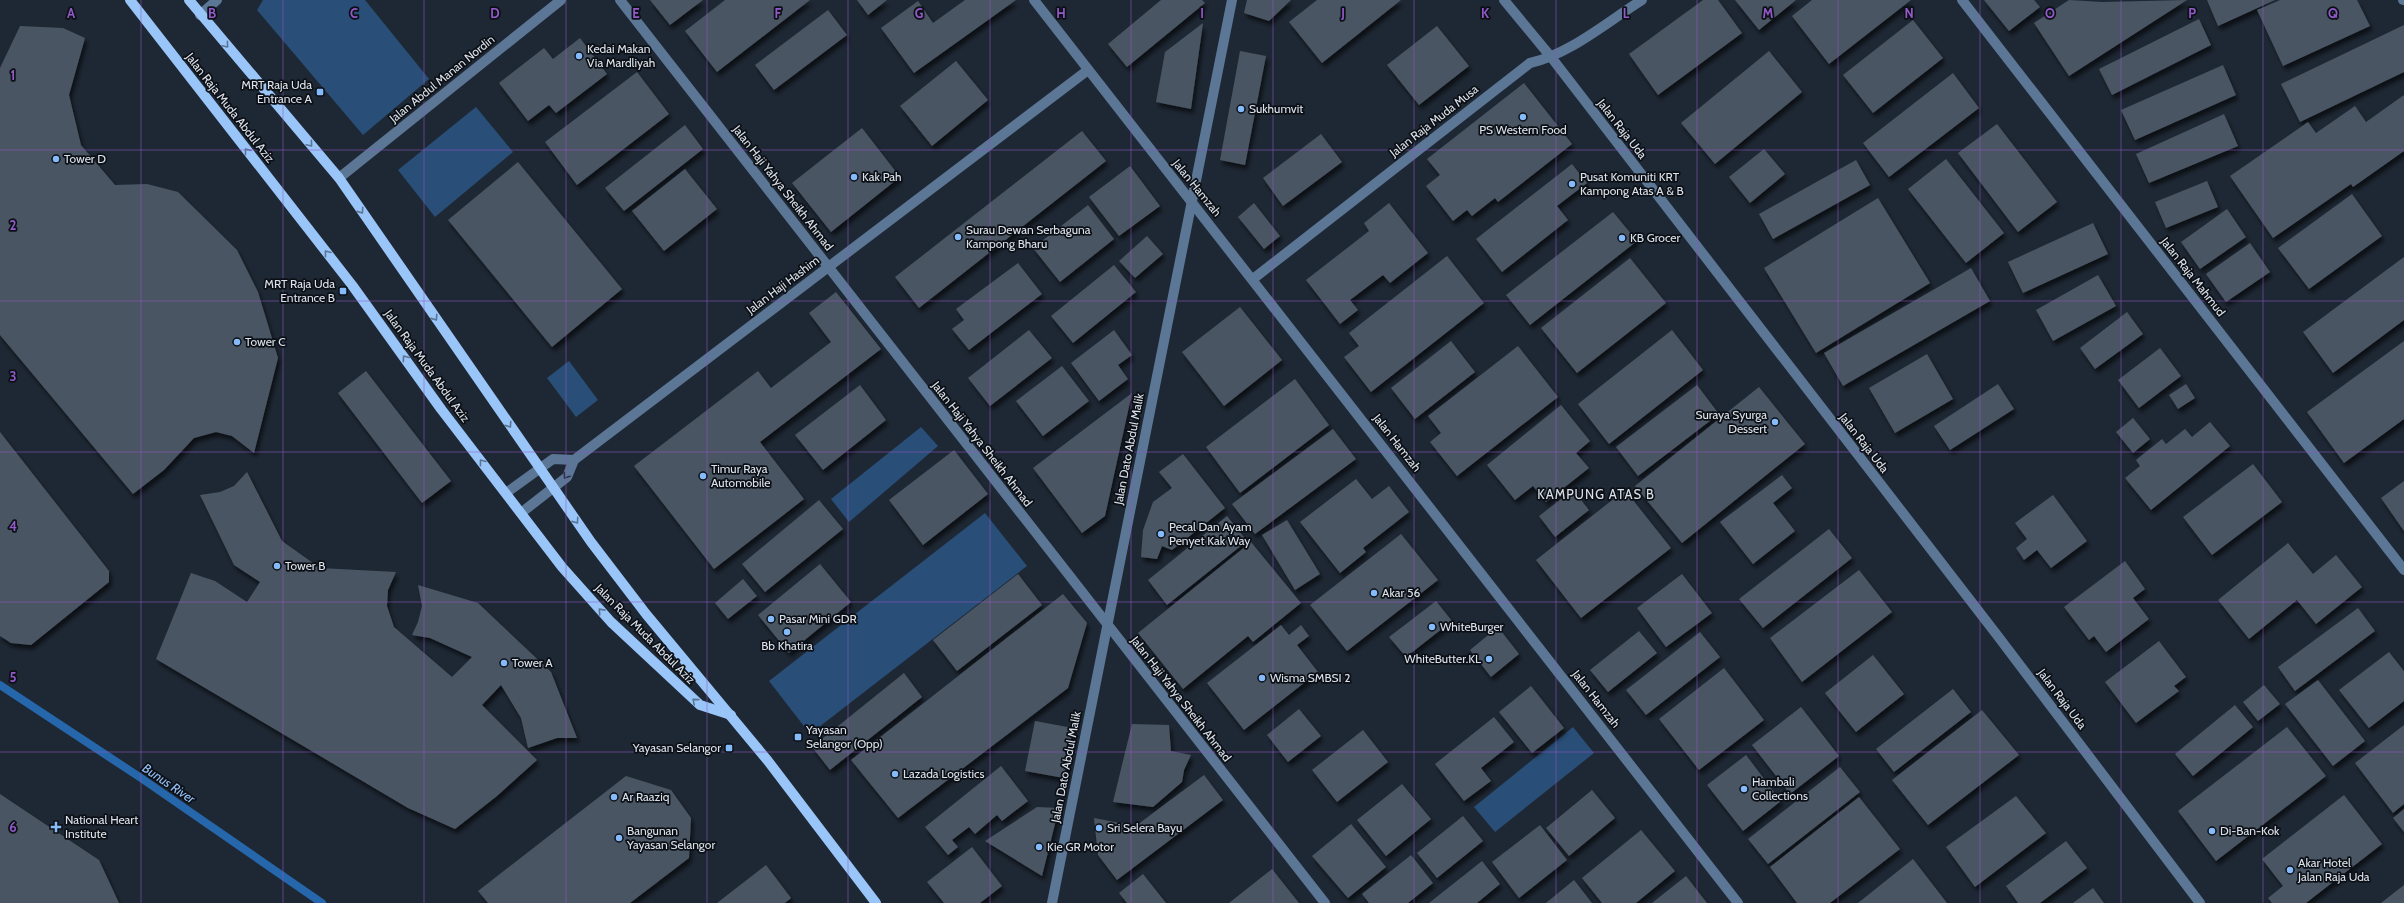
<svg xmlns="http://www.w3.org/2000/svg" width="2404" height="903" viewBox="0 0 2404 903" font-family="Cabin,sans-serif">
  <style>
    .green { fill: #294e77 }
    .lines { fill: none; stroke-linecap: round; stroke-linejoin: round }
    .stream { stroke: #2667ac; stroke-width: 8 }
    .building { fill: #4a5562; filter: url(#shadow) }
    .minor { stroke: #5c7695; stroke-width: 10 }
    .major { stroke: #9ac5f9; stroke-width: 10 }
    .oneway { stroke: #5a7493 }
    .oneway2 { stroke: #283442 }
    .grid { fill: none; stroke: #935aca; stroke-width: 1; stroke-opacity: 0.55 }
    .poi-dot { fill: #85bbfb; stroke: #0c1016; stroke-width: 1.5 }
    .labels { text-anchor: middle; stroke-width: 3.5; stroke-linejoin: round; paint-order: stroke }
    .poi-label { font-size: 12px; fill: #dbe2ea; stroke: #0c1016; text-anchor: start }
    .street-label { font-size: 12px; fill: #dbe2ea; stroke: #0c1016 }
    .neighbourhood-label { font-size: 13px; letter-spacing: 1px; fill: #dbe2ea; stroke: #0c1016 }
    .water-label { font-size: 13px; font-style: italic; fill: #93c2fa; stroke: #0c1016 }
    .grid-label { font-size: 13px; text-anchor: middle; font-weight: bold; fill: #935aca; stroke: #0c1016; stroke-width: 3.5; stroke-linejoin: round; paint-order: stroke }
  </style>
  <defs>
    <filter id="shadow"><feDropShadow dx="2.5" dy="4.5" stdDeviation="2" flood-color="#0009"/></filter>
  </defs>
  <rect width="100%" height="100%" fill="#1e2834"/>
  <g class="green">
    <polygon points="263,0 365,0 429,79 363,135 257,10"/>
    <polygon points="476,107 513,152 435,217 398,170"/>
    <polygon points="569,361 598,400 576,417 547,378"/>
    <polygon points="921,427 938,446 849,522 831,499"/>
    <polygon points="985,513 1027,566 810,734 769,681"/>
    <polygon points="1573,727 1594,753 1495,832 1474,807"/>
  </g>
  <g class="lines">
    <polyline class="stream" points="0,685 141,778 322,903"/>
  </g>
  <g class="building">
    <polygon points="650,0 703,0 670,25"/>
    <polygon points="725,0 810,0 717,72 685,31"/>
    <polygon points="857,0 887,0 868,15"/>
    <polygon points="965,0 1016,0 914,73 881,28 918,1 933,23"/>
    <polygon points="1161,0 1202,0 1205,3 1127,67 1108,44"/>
    <polygon points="1247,0 1291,0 1269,21 1244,13"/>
    <polygon points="1317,0 1401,0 1322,63 1289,22"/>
    <polygon points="1703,0 1718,0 1742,33 1658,95 1629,54"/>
    <polygon points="1735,0 1796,0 1759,30"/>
    <polygon points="1812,0 1911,0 1829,64 1792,16"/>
    <polygon points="1984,0 2034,0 2040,7 2009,31"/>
    <polygon points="2069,0 2102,2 2187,0 2069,76 2034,23"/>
    <polygon points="2207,0 2275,0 2218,26"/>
    <polygon points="2280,0 2357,0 2370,26 2283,66 2257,10"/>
    <polygon points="828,10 847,35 774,90 755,65"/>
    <polygon points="2199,19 2211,45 2112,95 2099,69"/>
    <polygon points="1913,20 1943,58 1873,113 1843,75"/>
    <polygon points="1203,23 1191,109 1156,102 1165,52"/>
    <polygon points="2404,25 2404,72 2300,122 2281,84"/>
    <polygon points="20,26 63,28 85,38 69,95 81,145 115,185 147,184 178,192 237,250 258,292 278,358 254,453 232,436 216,432 194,438 164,470 133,494 0,335 0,68"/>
    <polygon points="1437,26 1469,66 1419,105 1387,65"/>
    <polygon points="580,38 607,74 556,113 549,105 528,121 499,83 544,48 553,59"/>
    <polygon points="1240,51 1266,56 1245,165 1220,160"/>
    <polygon points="1769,51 1802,92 1715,164 1681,123"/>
    <polygon points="956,61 988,100 932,146 900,106"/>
    <polygon points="2223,65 2236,95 2135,140 2121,110"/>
    <polygon points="637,72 669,114 577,185 545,142"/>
    <polygon points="1953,73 1979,108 1889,177 1863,143"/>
    <polygon points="1524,83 1572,144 1498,202 1495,198 1472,216 1467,210 1453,221 1426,186 1440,175 1427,159"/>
    <polygon points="2404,95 2404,151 2353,187 2351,184 2273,238 2230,176 2308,122 2316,133 2355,106 2366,122"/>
    <polygon points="2224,114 2238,146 2149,183 2136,154"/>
    <polygon points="1997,124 2057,202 2018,232 1958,153"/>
    <polygon points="685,125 703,149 624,211 605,188"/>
    <polygon points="862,128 900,177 831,232 792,183"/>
    <polygon points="1082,131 1106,161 919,308 895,277"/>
    <polygon points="1321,134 1342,162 1283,206 1263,178"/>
    <polygon points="1764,149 1785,174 1750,203 1729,177"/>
    <polygon points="1946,159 2004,233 1966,263 1908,189"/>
    <polygon points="1856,160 1870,185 1773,239 1759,214"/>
    <polygon points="518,162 622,289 552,347 448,220"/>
    <polygon points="1572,164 1587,183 1557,206 1568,220 1502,272 1476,239"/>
    <polygon points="1130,166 1160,206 1119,236 1089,197"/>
    <polygon points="685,169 717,209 664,251 632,211"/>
    <polygon points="2207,181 2218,207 2166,228 2155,202"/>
    <polygon points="2352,194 2382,236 2309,289 2278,248"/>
    <polygon points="1878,198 1930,283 1816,353 1764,268"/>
    <polygon points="1254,203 1280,236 1264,249 1238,217"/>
    <polygon points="1389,203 1428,253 1390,283 1383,275 1350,300 1358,310 1340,324 1306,280 1369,231 1364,223"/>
    <polygon points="1088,205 1114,239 1060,282 1033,248"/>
    <polygon points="2227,209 2246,237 2200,269 2181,242"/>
    <polygon points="1613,212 1637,241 1530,325 1506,295"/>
    <polygon points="2093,223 2108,254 2023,293 2008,262"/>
    <polygon points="1147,236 1163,254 1135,278 1119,261"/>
    <polygon points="2250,243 2270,272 2226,302 2206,274"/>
    <polygon points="1447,256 1484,303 1371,392 1344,357 1359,346 1349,333"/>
    <polygon points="2404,257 2404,320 2333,373 2303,332"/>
    <polygon points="1630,258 1666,303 1577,373 1541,328"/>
    <polygon points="1018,263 1042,294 969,350 952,329 964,320 956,309"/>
    <polygon points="1114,265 1136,292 1073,343 1051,316"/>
    <polygon points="1971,268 1990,301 1843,386 1824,353"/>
    <polygon points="2098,275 2116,306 2053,341 2036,310"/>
    <polygon points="836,292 881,349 760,442 804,499 714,569 634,466 758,371 771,388 831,342 809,313"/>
    <polygon points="1240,307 1282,360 1224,406 1182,352"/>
    <polygon points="2127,312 2143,334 2095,369 2080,348"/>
    <polygon points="1029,330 1052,358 990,406 968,378"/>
    <polygon points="1114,330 1132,355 1118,365 1128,379 1099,401 1071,363"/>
    <polygon points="1672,330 1703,370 1609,444 1578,404"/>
    <polygon points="1451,341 1475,372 1415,419 1391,388"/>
    <polygon points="2404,341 2404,419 2344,463 2307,412"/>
    <polygon points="1518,346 1558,397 1457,476 1430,442 1441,433 1428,416"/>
    <polygon points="2160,348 2181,376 2139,408 2118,380"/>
    <polygon points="1927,354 1953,399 1895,433 1869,388"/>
    <polygon points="1062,366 1089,401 1043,436 1016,401"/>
    <polygon points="366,371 451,481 422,503 338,393"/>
    <polygon points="1295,379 1329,425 1240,493 1206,447"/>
    <polygon points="1998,384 2014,409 1950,450 1934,426"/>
    <polygon points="2186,384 2195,398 2178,409 2169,395"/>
    <polygon points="860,385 886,420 823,470 795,435"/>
    <polygon points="1697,385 1719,414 1638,476 1616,447"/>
    <polygon points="1759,387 1805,444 1682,543 1635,486"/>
    <polygon points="1132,393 1105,516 1082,533 1033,468"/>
    <polygon points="1561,405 1590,441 1576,453 1589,468 1546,502 1533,486 1515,500 1487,465"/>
    <polygon points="2133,418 2150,439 2133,453 2116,432"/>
    <polygon points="2210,422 2230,446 2151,510 2125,478 2140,466 2136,460 2162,439 2166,444 2185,429 2192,437"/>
    <polygon points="1333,429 1356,459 1255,534 1232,504"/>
    <polygon points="0,432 109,571 109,582 31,645 11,643 0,636"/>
    <polygon points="954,450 988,494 923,545 889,500"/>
    <polygon points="1183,454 1225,508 1172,550 1162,546 1157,559 1141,557 1143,530 1153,502 1172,488 1159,472"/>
    <polygon points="2253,464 2282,502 2212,555 2183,517"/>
    <polygon points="247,472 282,541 320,568 396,572 388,590 387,606 394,627 452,677 472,657 430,638 412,635 418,622 422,606 418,585 478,603 551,672 577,738 557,738 528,748 521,718 501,685 482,705 537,760 497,796 455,829 408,808 156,659 191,573 215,581 247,602 260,582 234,565 200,495 220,492 234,486"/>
    <polygon points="1782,475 1792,488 1773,503 1795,531 1753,564 1720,522"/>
    <polygon points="1356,479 1372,499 1389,486 1409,512 1363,548 1366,552 1340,573 1300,522"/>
    <polygon points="2404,481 2404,531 2381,498"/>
    <polygon points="1573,490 1589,510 1555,537 1539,516"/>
    <polygon points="1625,490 1671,548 1581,618 1536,560"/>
    <polygon points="2053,495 2087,541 2051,568 2037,550 2024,560 2016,548 2027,539 2015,523"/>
    <polygon points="819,500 843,529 765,592 742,564"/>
    <polygon points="1227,516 1247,541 1167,605 1148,580"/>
    <polygon points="1287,520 1320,574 1295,590 1262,535"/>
    <polygon points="1829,529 1852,558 1763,628 1739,599"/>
    <polygon points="1401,534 1438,580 1347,651 1310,605"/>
    <polygon points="1251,542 1301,603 1253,642 1248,636 1183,689 1138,633"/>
    <polygon points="2288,543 2313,574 2336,555 2362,587 2316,624 2297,600 2249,639 2218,600"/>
    <polygon points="2125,561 2145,589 2133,598 2149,619 2106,652 2094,636 2089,640 2064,607"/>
    <polygon points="820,564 851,602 789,653 758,615"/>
    <polygon points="1859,570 1892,612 1802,682 1770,638"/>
    <polygon points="1018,574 1042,605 957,671 933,640"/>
    <polygon points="1682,574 1712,613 1666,647 1637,608"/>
    <polygon points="743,579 757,596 728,619 715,603"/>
    <polygon points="1063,594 1087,623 1068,688 898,818 851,760"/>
    <polygon points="1436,601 1452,621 1406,657 1389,637"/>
    <polygon points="2358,608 2375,631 2295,691 2278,667"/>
    <polygon points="1281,625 1289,635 1301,625 1309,636 1297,645 1318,672 1244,730 1207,683"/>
    <polygon points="1498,627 1519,654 1491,677 1470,650"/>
    <polygon points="1639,631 1657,653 1608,692 1590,670"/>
    <polygon points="1700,632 1720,657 1646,715 1626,690"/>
    <polygon points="2159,641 2186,677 2174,686 2179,691 2136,723 2105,682"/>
    <polygon points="2389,652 2404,671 2404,701 2369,728 2339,690"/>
    <polygon points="1873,655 1904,694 1856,732 1825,693"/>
    <polygon points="1724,668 1764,720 1699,770 1659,719"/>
    <polygon points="904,673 922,697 830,770 812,747"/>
    <polygon points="2318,680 2365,741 2333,766 2285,704"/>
    <polygon points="2264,685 2280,704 2258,721 2243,702"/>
    <polygon points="1531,686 1564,728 1532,753 1499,712"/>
    <polygon points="1953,689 1971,712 1894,772 1876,749"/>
    <polygon points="2235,705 2253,727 2193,776 2175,754"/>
    <polygon points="1801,707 1839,756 1790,794 1752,745"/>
    <polygon points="1299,709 1321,736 1288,762 1267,735"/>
    <polygon points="1982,710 2019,755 1928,825 1892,780"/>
    <polygon points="1494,717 1514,742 1481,768 1491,781 1464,801 1435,764"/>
    <polygon points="1035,721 1073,728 1064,778 1025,771"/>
    <polygon points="1132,724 1169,725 1171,751 1191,755 1184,770 1182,782 1153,807 1113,802"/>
    <polygon points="2404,725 2404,804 2393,813 2355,763"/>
    <polygon points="2287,727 2326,776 2216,861 2178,811"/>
    <polygon points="1363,730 1388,762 1337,802 1312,770"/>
    <polygon points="1746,755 1781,801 1743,831 1707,785"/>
    <polygon points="1001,766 1028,801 1002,821 997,815 975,834 969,827 952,840 958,847 948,855 925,827"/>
    <polygon points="1840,767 1860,792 1768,864 1748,839"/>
    <polygon points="1204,775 1223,800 1117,880 1098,855 1094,818 1125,824 1125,834"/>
    <polygon points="626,776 671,790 691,818 689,858 630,903 488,903 478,891"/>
    <polygon points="1402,784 1431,819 1386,856 1357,820"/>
    <polygon points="1592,790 1615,818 1569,856 1546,828"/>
    <polygon points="0,794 99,860 119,903 0,903"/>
    <polygon points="2344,795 2382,844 2306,903 2272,903 2268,898 2283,886 2262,859"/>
    <polygon points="2016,796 2046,833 1975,887 1946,847"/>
    <polygon points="1859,797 1900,849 1830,903 1797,903 1770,867"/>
    <polygon points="1037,807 1059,808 1042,876 985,841"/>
    <polygon points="2404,809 2404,832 2393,818"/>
    <polygon points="1463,816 1483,841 1437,878 1417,853"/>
    <polygon points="1351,824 1386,867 1348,898 1312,856"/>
    <polygon points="1540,825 1567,860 1519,898 1492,862"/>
    <polygon points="1641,830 1675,871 1636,903 1602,903 1582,878"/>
    <polygon points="2066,841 2087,868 2040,903 2018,903 2006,886"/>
    <polygon points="972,847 1002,886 980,903 944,903 927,882"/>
    <polygon points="1411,855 1433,883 1408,903 1369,903 1362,894"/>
    <polygon points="1913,859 1947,903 1858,903"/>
    <polygon points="1482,861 1500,884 1477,903 1429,903"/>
    <polygon points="766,865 791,898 785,903 717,903"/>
    <polygon points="1272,869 1299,903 1229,903"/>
    <polygon points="1143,874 1166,903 1127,903 1119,893"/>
    <polygon points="1686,876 1707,903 1652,903"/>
    <polygon points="1574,880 1592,903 1546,903"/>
    <polygon points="2404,885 2404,903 2381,903"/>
    <polygon points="2093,888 2104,903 2073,903"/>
  </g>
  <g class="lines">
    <g class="minor">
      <polyline points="620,0 1325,903"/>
      <polyline points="1034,0 1738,903"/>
      <polyline points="1504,0 1551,57 1997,635 2200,903"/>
      <polyline points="1962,0 2404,570"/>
      <polyline points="2403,0 2404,0"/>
      <polyline points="200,15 217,0"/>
      <polyline points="339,178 561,0"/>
      <path d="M1253,279L1530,63C1570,54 1607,22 1642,0"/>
      <polyline points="506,493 553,459 574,460"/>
      <polyline points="521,513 567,477 574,460 1088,70"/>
      <polyline points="1052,903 1232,0"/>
    </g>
    <g class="major">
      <polyline points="130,0 352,285 441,409 562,567 611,622 700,705 731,715"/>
      <polyline points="189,0 339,178 591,542 646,614 768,761 876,903"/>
    </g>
  </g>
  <defs><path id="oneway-chevron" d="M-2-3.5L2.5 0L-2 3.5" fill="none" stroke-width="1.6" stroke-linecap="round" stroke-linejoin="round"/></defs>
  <g class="oneway">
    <use href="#oneway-chevron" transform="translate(226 45) rotate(50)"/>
    <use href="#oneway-chevron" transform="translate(310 144) rotate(50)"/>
    <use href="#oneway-chevron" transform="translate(247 151) rotate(-128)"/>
    <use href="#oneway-chevron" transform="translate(361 211) rotate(55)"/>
    <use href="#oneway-chevron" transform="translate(327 253) rotate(-128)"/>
    <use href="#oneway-chevron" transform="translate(435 318) rotate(55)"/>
    <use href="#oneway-chevron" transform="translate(405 358) rotate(-126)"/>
    <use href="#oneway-chevron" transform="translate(509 425) rotate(55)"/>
    <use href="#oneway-chevron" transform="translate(482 462) rotate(-127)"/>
    <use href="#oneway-chevron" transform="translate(576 521) rotate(55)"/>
    <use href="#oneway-chevron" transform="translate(601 611) rotate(-132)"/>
    <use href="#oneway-chevron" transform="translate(695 701) rotate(-139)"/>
  </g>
  <use class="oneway2" href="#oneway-chevron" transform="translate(566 476) rotate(124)"/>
  <path class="grid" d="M141,0V903M283,0V903M424,0V903M566,0V903M707,0V903M848,0V903M990,0V903M1131,0V903M1273,0V903M1414,0V903M1556,0V903M1697,0V903M1838,0V903M1980,0V903M2121,0V903M2263,0V903M0,150H2404M0,301H2404M0,452H2404M0,602H2404M0,752H2404"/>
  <g class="poi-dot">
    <circle cx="579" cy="56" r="4"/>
    <rect x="316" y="88" width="8" height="8" rx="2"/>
    <circle cx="1241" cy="109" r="4"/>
    <circle cx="1523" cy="117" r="4"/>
    <circle cx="56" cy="159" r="4"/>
    <circle cx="854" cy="177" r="4"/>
    <circle cx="1572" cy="184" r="4"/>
    <circle cx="958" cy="237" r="4"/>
    <circle cx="1622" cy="238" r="4"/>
    <rect x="339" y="287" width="8" height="8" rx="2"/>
    <circle cx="237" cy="342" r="4"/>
    <circle cx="1775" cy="422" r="4"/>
    <circle cx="703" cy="476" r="4"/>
    <circle cx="1161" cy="534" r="4"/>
    <circle cx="277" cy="566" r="4"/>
    <circle cx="1374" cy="593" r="4"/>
    <circle cx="771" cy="619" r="4"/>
    <circle cx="1432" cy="627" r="4"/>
    <circle cx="787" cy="632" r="4"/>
    <circle cx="1489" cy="659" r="4"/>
    <circle cx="504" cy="663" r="4"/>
    <circle cx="1262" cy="678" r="4"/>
    <rect x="794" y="733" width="8" height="8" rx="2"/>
    <rect x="725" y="744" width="8" height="8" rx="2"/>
    <circle cx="895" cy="774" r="4"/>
    <circle cx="1744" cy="789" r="4"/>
    <circle cx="614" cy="797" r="4"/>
    <path d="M54 821h4v4h4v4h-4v4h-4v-4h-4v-4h4z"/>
    <circle cx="1099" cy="828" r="4"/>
    <circle cx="2212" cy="831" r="4"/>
    <circle cx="619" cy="838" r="4"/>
    <circle cx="1039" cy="847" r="4"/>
    <circle cx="2290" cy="870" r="4"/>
  </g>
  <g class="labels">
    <g class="poi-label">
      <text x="587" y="53">Kedai Makan<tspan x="587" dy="14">Via Mardliyah</tspan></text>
      <text x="312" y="89" text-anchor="end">MRT Raja Uda<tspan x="312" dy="14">Entrance A</tspan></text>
      <text x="1249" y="113">Sukhumvit</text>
      <text x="1523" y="134" text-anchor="middle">PS Western Food</text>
      <text x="64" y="163">Tower D</text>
      <text x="862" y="181">Kak Pah</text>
      <text x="1580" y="181">Pusat Komuniti KRT<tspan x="1580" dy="14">Kampong Atas A &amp; B</tspan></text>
      <text x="966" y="234">Surau Dewan Serbaguna<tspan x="966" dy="14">Kampong Bharu</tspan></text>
      <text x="1630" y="242">KB Grocer</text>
      <text x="335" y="288" text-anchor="end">MRT Raja Uda<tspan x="335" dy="14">Entrance B</tspan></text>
      <text x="245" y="346">Tower C</text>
      <text x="1767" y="419" text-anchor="end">Suraya Syurga<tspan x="1767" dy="14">Dessert</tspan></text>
      <text x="711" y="473">Timur Raya<tspan x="711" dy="14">Automobile</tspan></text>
      <text x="1169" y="531">Pecal Dan Ayam<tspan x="1169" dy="14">Penyet Kak Way</tspan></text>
      <text x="285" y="570">Tower B</text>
      <text x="1382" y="597">Akar 56</text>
      <text x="779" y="623">Pasar Mini GDR</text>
      <text x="1440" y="631">WhiteBurger</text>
      <text x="787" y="650" text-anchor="middle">Bb Khatira</text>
      <text x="1481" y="663" text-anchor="end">WhiteButter.KL</text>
      <text x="512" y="667">Tower A</text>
      <text x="1270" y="682">Wisma SMBSI 2</text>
      <text x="806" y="734">Yayasan<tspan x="806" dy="14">Selangor (Opp)</tspan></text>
      <text x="721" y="752" text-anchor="end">Yayasan Selangor</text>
      <text x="903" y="778">Lazada Logistics</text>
      <text x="1752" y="786">Hambali<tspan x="1752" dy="14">Collections</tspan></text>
      <text x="622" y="801">Ar Raaziq</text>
      <text x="65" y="824">National Heart<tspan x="65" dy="14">Institute</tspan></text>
      <text x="1107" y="832">Sri Selera Bayu</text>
      <text x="627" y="835">Bangunan<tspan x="627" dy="14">Yayasan Selangor</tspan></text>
      <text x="2220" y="835">Di-Ban-Kok</text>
      <text x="1047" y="851">Kie GR Motor</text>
      <text x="2298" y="867">Akar Hotel<tspan x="2298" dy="14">Jalan Raja Uda</tspan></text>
    </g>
    <g class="street-label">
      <text transform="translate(442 79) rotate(-39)" y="4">Jalan Abdul Manan Nordin</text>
      <text transform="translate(230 108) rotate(52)" y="4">Jalan Raja Muda Abdul Aziz</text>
      <text transform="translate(1434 121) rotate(-38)" y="4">Jalan Raja Muda Musa</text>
      <text transform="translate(1622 129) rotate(52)" y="4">Jalan Raja Uda</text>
      <text transform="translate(783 188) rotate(52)" y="4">Jalan Haji Yahya Sheikh Ahmad</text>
      <text transform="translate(1197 188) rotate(51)" y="4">Jalan Hamzah</text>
      <text transform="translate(2193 277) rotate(52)" y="4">Jalan Raja Mahmud</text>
      <text transform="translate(783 285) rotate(-37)" y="4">Jalan Haji Hashim</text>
      <text transform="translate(427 366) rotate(54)" y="4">Jalan Raja Muda Abdul Aziz</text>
      <text transform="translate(1397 443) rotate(52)" y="4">Jalan Hamzah</text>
      <text transform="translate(1864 443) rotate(52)" y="4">Jalan Raja Uda</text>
      <text transform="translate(982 444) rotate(52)" y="4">Jalan Haji Yahya Sheikh Ahmad</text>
      <text transform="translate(1129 449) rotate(-79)" y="4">Jalan Dato Abdul Malik</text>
      <text transform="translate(645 634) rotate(45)" y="4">Jalan Raja Muda Abdul Aziz</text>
      <text transform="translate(1181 699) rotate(52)" y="4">Jalan Haji Yahya Sheikh Ahmad</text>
      <text transform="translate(1596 699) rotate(52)" y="4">Jalan Hamzah</text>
      <text transform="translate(2062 699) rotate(53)" y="4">Jalan Raja Uda</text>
      <text transform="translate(1066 767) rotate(-79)" y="4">Jalan Dato Abdul Malik</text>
    </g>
    <g class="neighbourhood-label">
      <text x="1596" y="499">KAMPUNG ATAS B</text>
    </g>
    <g class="water-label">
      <text transform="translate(169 783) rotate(34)" y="5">Bunus River</text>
    </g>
  </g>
  <g class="grid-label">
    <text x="71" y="18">A</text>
    <text x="212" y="18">B</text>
    <text x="354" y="18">C</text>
    <text x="495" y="18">D</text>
    <text x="636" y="18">E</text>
    <text x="778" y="18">F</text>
    <text x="919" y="18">G</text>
    <text x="1061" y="18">H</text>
    <text x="1202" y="18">I</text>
    <text x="1343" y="18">J</text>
    <text x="1485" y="18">K</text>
    <text x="1626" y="18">L</text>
    <text x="1768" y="18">M</text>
    <text x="1909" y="18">N</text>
    <text x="2050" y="18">O</text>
    <text x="2192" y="18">P</text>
    <text x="2333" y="18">Q</text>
    <text x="13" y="80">1</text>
    <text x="13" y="230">2</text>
    <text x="13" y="381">3</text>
    <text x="13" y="531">4</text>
    <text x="13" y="682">5</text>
    <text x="13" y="832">6</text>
  </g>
</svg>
